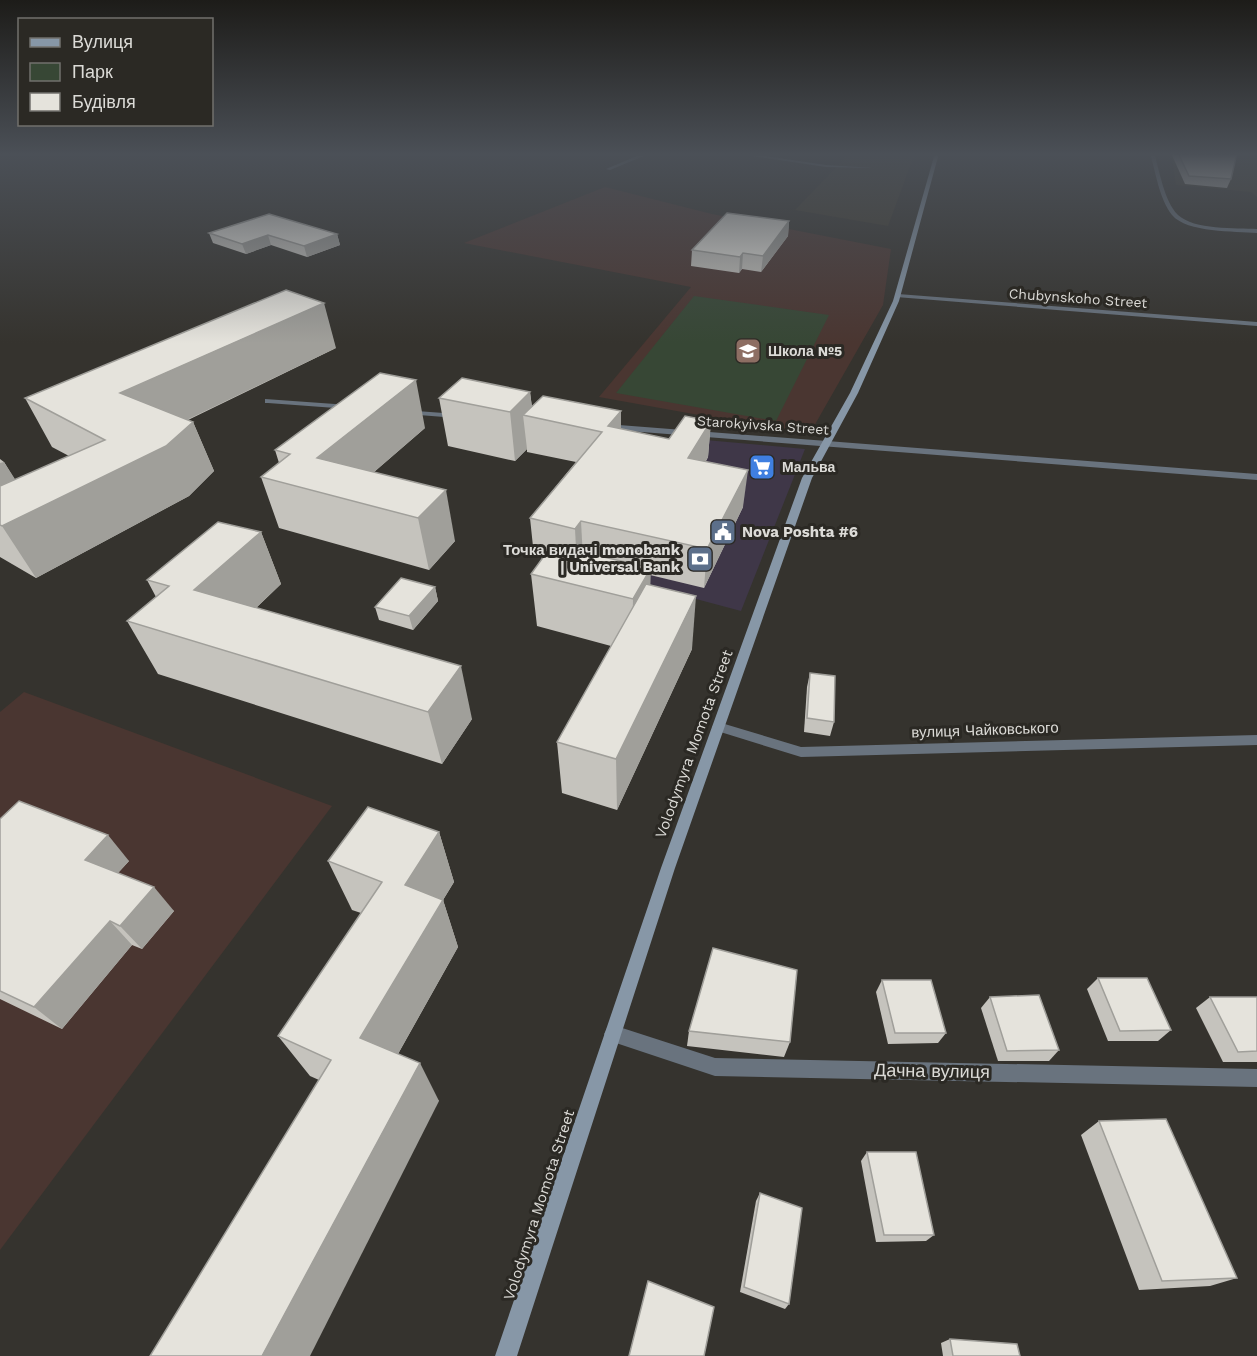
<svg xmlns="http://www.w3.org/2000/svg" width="1257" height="1356" viewBox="0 0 1257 1356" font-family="'Work Sans',sans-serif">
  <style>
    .commercial { fill: #3f3748 }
    .built { fill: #403c31 }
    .education { fill: #4a3631 }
    .green { fill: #374735 }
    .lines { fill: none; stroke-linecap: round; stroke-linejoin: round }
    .street { fill: #69737e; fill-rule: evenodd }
    .secondary { fill: #8797a7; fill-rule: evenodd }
    .wall { fill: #c5c3bd }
    .shaded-wall { fill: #a09f9a }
    .building { fill: #e5e3dc; stroke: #a09f9a; stroke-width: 1.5 }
    .labels { text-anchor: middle; stroke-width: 6; stroke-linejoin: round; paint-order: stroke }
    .far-street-label { font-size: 14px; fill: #dcdbd7; stroke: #2b2924 }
    .far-poi-label { font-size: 14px; font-weight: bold; fill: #dcdbd7; stroke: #2b2924; text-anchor: start }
    .poi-label { font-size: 15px; font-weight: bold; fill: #dcdbd7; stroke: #2b2924; text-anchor: start }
    .street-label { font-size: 15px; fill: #dcdbd7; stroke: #2b2924 }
    .near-street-label { font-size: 18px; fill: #dcdbd7; stroke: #2b2924 }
  </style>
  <rect width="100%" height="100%" fill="#35332e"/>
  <polygon class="commercial" points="683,438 805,449 741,611 595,572"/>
  <g class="built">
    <polygon points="850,153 915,153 888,226 795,210"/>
    <polygon points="1159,153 1257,153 1257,197 1251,192 1176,185 1172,158"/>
  </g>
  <g class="education">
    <polygon points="605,187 712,214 891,249 883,305 809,435 599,397 691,287 464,243"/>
    <polygon points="24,692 332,806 0,1250 0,712"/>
  </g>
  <polygon class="green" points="694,296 829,315 776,421 616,393"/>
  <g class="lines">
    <g class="street">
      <polygon points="644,153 651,153 610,170 606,169"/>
      <polygon points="732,153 745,153 826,165 874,168 826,167"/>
      <path d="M1150,153H1154C1160,172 1164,201 1178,215C1194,230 1236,228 1257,229V233C1235,231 1187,233 1172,215C1159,198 1156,173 1150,153Z"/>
      <polygon points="898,294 1257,322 1257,326 896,297 895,296"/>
      <polygon points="265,399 349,405 353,407 349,409 268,403 265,403"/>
      <polygon points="403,410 457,414 461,416 457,418 406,414 403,414"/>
      <polygon points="606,424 1257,474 1257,480 603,429 602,427"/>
      <polygon points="718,722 801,747 1257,735 1257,745 801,757 714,730 712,727 714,724"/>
      <polygon points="613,1025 715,1058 1257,1069 1257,1087 715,1076 607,1040 604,1034 607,1028"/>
    </g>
    <polygon class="secondary" points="935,153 939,153 899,301 858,393 812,478 675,868 517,1356 495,1356 661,868 802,478 850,393 893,301"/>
  </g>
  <g class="wall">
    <polygon points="1171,153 1237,153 1231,179 1227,188 1185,184"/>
    <polygon points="789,221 788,236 761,272 742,269 739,273 691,266 692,250"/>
    <polygon points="209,233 337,234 340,245 307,257 271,245 246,254 213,243"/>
    <polygon points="336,348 188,420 193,422 214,471 189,496 36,578 0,557 0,459 4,462 15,480 69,456 52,447 25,398"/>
    <polygon points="530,392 532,407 621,411 621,429 669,439 711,421 708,457 706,461 743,507 704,588 650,575 650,585 692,649 617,810 562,793 557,742 611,646 537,626 531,574 543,558 534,556 530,518 576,462 527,452 527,449 515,461 448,446 439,398"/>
    <polygon points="425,428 374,472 455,541 429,570 279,528 261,477 279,463 275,450"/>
    <polygon points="261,532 281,584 256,608 472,719 442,764 158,674 127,621 156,597 147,580"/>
    <polygon points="435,587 438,601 413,630 379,620 375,607"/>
    <polygon points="810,673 834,722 830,736 804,732 807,687"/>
    <polygon points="0,819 129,861 118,873 174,911 142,949 132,945 62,1029 0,999"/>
    <polygon points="439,832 454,882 443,900 458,947 398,1054 439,1101 319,1080 310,1076 278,1036 361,913 352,910 328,861"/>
    <polygon points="1098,978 1171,1030 1158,1041 1108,1041 1087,989"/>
    <polygon points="882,980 946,1033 938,1043 888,1044 876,992"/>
    <polygon points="990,997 1059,1050 1049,1061 998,1061 981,1008"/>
    <polygon points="1210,997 1257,997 1257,1062 1223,1062 1196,1008"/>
    <polygon points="689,1031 790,1042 784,1057 687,1046"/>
    <polygon points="1099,1121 1237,1278 1210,1286 1139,1290 1081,1135"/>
    <polygon points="867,1152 934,1235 926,1241 876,1242 861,1161"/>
    <polygon points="760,1193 789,1304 785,1309 740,1292 756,1201"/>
    <polygon points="950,1339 1020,1356 943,1356 941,1343"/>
  </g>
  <g class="shaded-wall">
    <polygon points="789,221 788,236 761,272 763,256"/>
    <polygon points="337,234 340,245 307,257 304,246"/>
    <polygon points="268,235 271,245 246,254 242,244"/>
    <polygon points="743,253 742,269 739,273 740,257"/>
    <polygon points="324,303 336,348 143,441 120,393"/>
    <polygon points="416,380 425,428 344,498 317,458"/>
    <polygon points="530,392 533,417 523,415 527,449 515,461 510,412"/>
    <polygon points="621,411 621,448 608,426"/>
    <polygon points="711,421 708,457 686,495 688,458"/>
    <polygon points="193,422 214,471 189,496 36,578 2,526"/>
    <polygon points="4,462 20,487 0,496 0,463"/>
    <polygon points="748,470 743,507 704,588 707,549"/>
    <polygon points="446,490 455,541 429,570 418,518"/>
    <polygon points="581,521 583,559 577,567 575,529"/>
    <polygon points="261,532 281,584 219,643 194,590"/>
    <polygon points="651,568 649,621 632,652 633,599"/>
    <polygon points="435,587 438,601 413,630 409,616"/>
    <polygon points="696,596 692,649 617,810 616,759"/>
    <polygon points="461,666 472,719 442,764 428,712"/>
    <polygon points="439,832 454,882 443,900 458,947 385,1077 360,1038 405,885"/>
    <polygon points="108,835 129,861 107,885 85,860"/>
    <polygon points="154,887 174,911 142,949 120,926"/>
    <polygon points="110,921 132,945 62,1029 34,1007"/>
    <polygon points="420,1063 439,1101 310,1356 262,1356"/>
  </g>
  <g class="building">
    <polygon points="1178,153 1237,153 1231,179 1189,176"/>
    <polygon points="727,213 789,221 763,256 743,253 740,257 692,250"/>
    <polygon points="269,214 337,234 304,246 268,235 242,244 209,233"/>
    <polygon points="286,290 324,303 120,393 193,422 166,446 2,526 0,525 0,486 105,440 25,398"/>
    <polygon points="380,373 416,380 317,458 446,490 418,518 261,477 290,454 275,450"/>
    <polygon points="462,378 530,392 510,412 439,398"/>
    <polygon points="543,396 621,411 608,426 669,439 685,416 711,421 688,458 748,470 707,549 581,521 575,529 530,518 602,432 523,415"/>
    <polygon points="218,522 261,532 194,590 461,666 428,712 127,621 169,586 147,580"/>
    <polygon points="552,545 651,568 633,599 531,574"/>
    <polygon points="401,578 435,587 409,616 375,607"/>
    <polygon points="646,584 696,596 616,759 557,742"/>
    <polygon points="810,673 835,676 834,722 807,718"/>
    <polygon points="19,801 108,835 85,860 154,887 120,926 110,921 34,1007 0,991 0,819"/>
    <polygon points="368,807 439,832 405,885 443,900 360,1038 420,1063 262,1356 150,1356 331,1060 278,1036 382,882 328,861"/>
    <polygon points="713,948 797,970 790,1042 689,1031"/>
    <polygon points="1098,978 1147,978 1171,1030 1120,1031"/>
    <polygon points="882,980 931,980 946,1033 895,1033"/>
    <polygon points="1039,995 1059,1050 1007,1051 990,997"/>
    <polygon points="1210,997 1257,997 1257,1051 1238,1052"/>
    <polygon points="1166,1119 1237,1278 1162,1281 1099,1121"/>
    <polygon points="867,1152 916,1152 934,1235 884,1235"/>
    <polygon points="760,1193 802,1208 789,1304 744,1287"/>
    <polygon points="648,1281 714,1307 704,1356 629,1356"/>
    <polygon points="950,1339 1017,1344 1020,1356 953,1356"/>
  </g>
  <linearGradient id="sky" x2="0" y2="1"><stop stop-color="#1d1c19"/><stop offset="0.45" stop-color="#4b5057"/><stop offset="1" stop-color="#4b5057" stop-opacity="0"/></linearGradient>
  <rect width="1257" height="343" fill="url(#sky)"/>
  <defs>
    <g id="school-square" transform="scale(1.35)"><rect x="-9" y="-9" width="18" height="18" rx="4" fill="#8d6e63" stroke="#2b2924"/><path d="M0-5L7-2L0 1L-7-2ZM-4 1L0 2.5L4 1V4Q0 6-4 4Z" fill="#fff"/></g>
    <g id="supermarket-square" transform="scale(1.35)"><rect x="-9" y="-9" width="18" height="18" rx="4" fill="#3f7fe0" stroke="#2b2924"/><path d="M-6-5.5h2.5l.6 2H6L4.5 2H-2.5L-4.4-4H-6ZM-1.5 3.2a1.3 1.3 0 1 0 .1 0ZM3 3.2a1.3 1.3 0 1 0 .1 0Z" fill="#fff"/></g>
    <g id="civic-square" transform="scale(1.35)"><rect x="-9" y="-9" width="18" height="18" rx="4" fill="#5c6f8a" stroke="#2b2924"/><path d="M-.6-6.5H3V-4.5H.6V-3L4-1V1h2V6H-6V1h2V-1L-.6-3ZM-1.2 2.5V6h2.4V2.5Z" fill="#fff"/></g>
    <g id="bank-square" transform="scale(1.35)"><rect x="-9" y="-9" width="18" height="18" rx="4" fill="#5c6f8a" stroke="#2b2924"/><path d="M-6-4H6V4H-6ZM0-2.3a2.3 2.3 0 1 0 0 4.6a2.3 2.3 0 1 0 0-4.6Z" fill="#fff"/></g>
  </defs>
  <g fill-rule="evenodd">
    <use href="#school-square" x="748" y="351"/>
    <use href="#supermarket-square" x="762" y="467"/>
    <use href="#civic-square" x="723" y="532"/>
    <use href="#bank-square" x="700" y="559"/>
  </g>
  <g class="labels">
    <g class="far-street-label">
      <text transform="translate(1078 298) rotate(4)" y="5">Chubynskoho Street</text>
      <text transform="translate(763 425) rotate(4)" y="5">Starokyivska Street</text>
    </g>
    <g class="far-poi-label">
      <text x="768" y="356">Школа №5</text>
      <text x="782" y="472">Мальва</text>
    </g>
    <g class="poi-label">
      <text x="742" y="537">Nova Poshta #6</text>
      <text x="680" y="555" text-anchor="end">Точка видачі monobank<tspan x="680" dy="17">| Universal Bank</tspan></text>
    </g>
    <g class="street-label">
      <text transform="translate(985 730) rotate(-2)" y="5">вулиця Чайковського</text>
      <text transform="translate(694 744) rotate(-70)" y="5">Volodymyra Momota Street</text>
      <text transform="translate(539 1205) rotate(-72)" y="5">Volodymyra Momota Street</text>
    </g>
    <g class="near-street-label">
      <text transform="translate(932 1071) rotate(1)" y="6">Дачна вулиця</text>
    </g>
  </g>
  <rect x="18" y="18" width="195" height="108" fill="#2b2924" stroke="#72706c" stroke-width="1.5"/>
  <rect x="30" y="38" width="30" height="9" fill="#8797a7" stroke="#72706c" stroke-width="1.5"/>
  <text x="72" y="48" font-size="18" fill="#dcdbd7">Вулиця</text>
  <rect x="30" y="63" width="30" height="18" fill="#374735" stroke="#72706c" stroke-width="1.5"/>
  <text x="72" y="78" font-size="18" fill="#dcdbd7">Парк</text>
  <rect x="30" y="93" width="30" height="18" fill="#e5e3dc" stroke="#72706c" stroke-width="1.5"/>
  <text x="72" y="108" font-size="18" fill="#dcdbd7">Будівля</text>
</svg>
